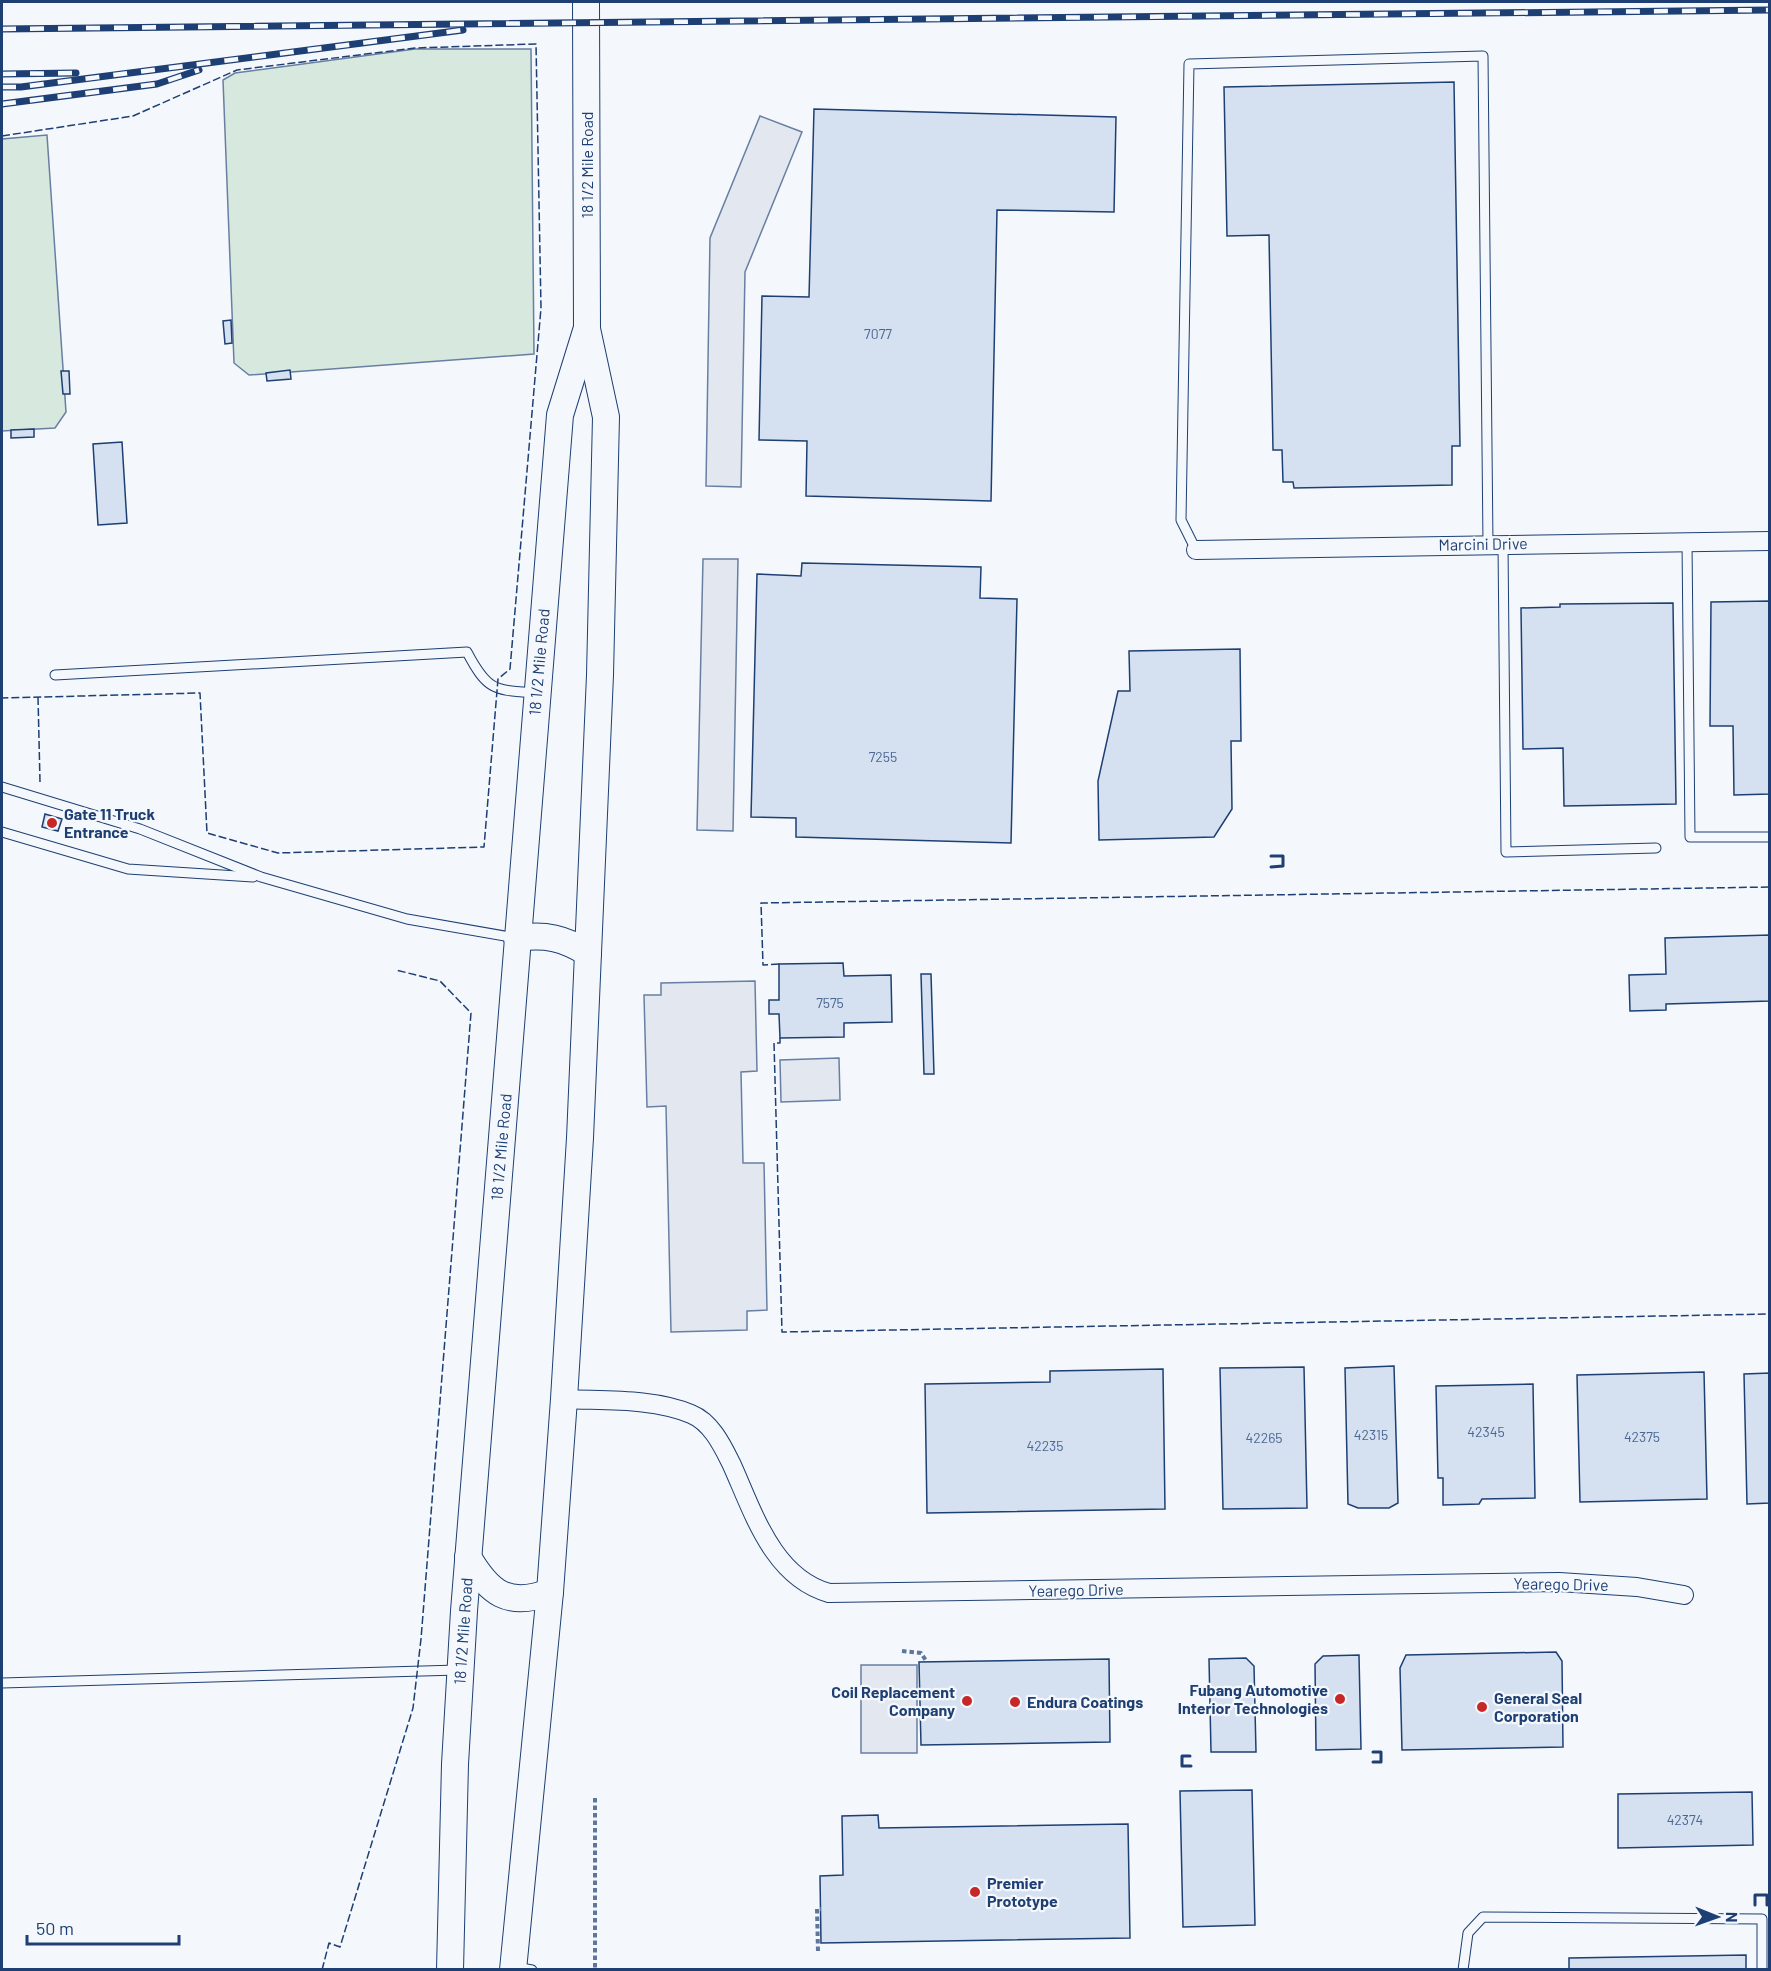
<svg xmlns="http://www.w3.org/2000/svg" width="1771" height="1971" viewBox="0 0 1771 1971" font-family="Barlow,sans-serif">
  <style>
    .green { fill: #d7e8df; stroke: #687fa3; stroke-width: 1.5 }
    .parking { fill: #e3e8f0; stroke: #687fa3; stroke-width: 1.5 }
    .building { fill: #d5e0f0; stroke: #1d3f73; stroke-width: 1.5 }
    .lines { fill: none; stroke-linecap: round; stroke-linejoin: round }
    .lane-casing { stroke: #1d3f73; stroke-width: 11 }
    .street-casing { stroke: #1d3f73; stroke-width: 20 }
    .secondary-casing { stroke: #1d3f73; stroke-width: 28 }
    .path { stroke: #5e769c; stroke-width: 4; stroke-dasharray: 4.5 3; stroke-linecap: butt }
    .lane { stroke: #f4f7fb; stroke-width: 9 }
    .street { stroke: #f4f7fb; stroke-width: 18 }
    .secondary { stroke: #f4f7fb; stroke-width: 26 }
    .rail-casing { stroke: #1d3f73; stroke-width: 7 }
    .rail { stroke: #f4f7fb; stroke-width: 4.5; stroke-dasharray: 14; stroke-linecap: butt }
    .fence { stroke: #1d3f73; stroke-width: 1.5; stroke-dasharray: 8 3; stroke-linecap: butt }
    .wall { stroke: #1d3f73; stroke-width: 3 }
    .poi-dot { fill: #c62828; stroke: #f4f7fb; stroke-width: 2 }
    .labels { text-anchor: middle; stroke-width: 4.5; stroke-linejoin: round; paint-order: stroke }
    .number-label { font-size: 14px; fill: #4b6792 }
    .street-label { font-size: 16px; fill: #1d3f73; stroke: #f4f7fb }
    .poi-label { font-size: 16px; font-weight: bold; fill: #1d3f73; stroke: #f4f7fb; text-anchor: start }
  </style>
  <rect width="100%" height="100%" fill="#f4f7fb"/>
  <g class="green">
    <polygon points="415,49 531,49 534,354 249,375 234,363 223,80 235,73"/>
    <polygon points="47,135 66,412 55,428 2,431 2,139"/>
  </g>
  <g class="parking">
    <polygon points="760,116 802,132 745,272 741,487 706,486 710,238"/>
    <polygon points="703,559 738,559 733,831 697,830"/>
    <polygon points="755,981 757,1071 741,1072 743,1163 764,1163 767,1310 747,1311 747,1330 671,1332 666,1106 647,1107 644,995 661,995 661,983"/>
    <polygon points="839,1058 840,1100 781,1102 780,1060"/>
    <rect x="861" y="1665" width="56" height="88"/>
  </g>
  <g class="building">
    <polygon points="1454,82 1460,446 1452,446 1452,485 1294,488 1293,482 1283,482 1282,450 1273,450 1269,235 1227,236 1224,87"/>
    <polygon points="814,109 1116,117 1114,212 997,210 991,501 806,496 807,441 759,440 762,296 809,297"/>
    <polygon points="231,320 232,343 225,344 223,321"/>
    <polygon points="290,370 291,379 267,381 266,373"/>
    <polygon points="61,371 69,371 70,394 63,394"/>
    <polygon points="34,429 34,437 11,438 11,430"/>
    <polygon points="122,442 127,523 98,525 93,444"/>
    <polygon points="802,563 981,567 980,598 1017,599 1011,843 796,837 796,818 751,817 757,574 801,576"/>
    <polygon points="1770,601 1770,794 1734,795 1733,726 1710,726 1711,602"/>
    <polygon points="1673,603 1676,804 1564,806 1563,748 1523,749 1521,608 1560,607 1560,604"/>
    <polygon points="1240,649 1241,741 1231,741 1232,809 1214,837 1099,840 1098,781 1118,691 1130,691 1129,651"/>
    <polygon points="45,814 62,819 58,831 42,827"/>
    <polygon points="1770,935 1770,1001 1666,1004 1666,1010 1630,1011 1629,975 1666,974 1665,938"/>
    <polygon points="843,963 844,976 891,975 892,1022 844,1023 844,1037 780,1038 779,1014 769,1014 769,1000 779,1000 779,964"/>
    <polygon points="921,974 931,974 934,1074 924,1074"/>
    <polygon points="1394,1366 1398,1503 1389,1508 1358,1508 1348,1504 1345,1368"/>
    <polygon points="1304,1367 1307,1508 1223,1509 1220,1368"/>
    <polygon points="1163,1369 1165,1509 927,1513 925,1384 1050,1382 1050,1371"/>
    <polygon points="1704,1372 1707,1499 1580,1502 1577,1375"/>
    <polygon points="1770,1373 1770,1503 1747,1504 1744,1374"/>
    <polygon points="1533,1384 1535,1498 1482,1499 1479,1504 1443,1505 1443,1478 1438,1478 1436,1386"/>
    <polygon points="1556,1652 1562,1661 1563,1747 1402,1750 1400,1668 1406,1655"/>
    <polygon points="1359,1655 1361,1749 1316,1750 1315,1664 1323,1656"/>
    <polygon points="1246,1658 1254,1666 1256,1752 1211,1752 1209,1659"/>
    <polygon points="1109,1659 1110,1742 921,1745 919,1662"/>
    <polygon points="1252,1790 1255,1925 1183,1927 1180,1791"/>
    <polygon points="1752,1792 1753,1845 1618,1848 1618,1794"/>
    <polygon points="878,1815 879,1828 1128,1824 1130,1938 821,1943 820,1876 843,1875 842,1816"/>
    <polygon points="1746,1955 1746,1970 1569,1970 1569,1958"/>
  </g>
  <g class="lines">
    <g class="lane-casing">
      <g id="lane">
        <polyline points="1687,542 1690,837 1770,837"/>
        <polyline points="1503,544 1506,852 1656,848"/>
        <polyline points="1196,550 1181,520 1189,64 1483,56 1488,544"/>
        <path d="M55,675L467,652C488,692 495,690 537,693"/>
        <polyline points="2,787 140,829 261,877 407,919 516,938"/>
        <polyline points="2,832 128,869 253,877"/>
        <polyline points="2,1683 458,1670"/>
        <polyline points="516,1967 532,1970"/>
        <polyline points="1463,1970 1468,1933 1483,1917 1762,1919 1762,1970"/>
      </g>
    </g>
    <g class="street-casing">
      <g id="street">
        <polyline points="1196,550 1770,541"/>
        <path d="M564,1399C605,1401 653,1398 691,1414C711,1422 722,1445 731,1463C753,1511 772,1577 829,1593L1559,1582L1637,1587L1684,1595"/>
      </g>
    </g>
    <g class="secondary-casing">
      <g id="secondary">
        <path d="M517,938C546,934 563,938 588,953"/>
        <path d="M468,1557C489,1593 508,1608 550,1592"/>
        <polyline points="450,1970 455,1764 464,1611 560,415 586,331"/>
        <polyline points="513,1970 550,1592 564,1399 580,1138 600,675 606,417 587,329 586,2"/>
      </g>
    </g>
    <g class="path">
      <polyline points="902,1651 921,1653 927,1662"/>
      <polyline points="595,1798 595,1970"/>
      <polyline points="818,1951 817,1909 821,1909"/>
    </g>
    <use href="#lane" class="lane"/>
    <use href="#street" class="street"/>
    <use href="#secondary" class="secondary"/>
    <g class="rail-casing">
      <g id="rail">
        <polyline points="2,29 1770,10"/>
        <polyline points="2,74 76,73"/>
        <polyline points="2,87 21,87 463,30"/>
        <polyline points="2,104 157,84 199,70"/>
      </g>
    </g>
    <use href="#rail" class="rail"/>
    <g class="fence">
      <polyline points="2,136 133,116 237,70 415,48 536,44 541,308 510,669 498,679 484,847 278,853 207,833 200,693 2,698"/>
      <polyline points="38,697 40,782"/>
      <polyline points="779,964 763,965 761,903 1770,887"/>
      <polyline points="780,1038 780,1043 774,1043 782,1332 1770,1314"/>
      <polyline points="322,1970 329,1943 340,1947 413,1708 421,1639 471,1013 440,981 396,970"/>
    </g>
    <g class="wall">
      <polyline points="1271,856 1283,856 1283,866 1271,867"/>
      <polyline points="1373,1752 1381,1752 1381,1762 1373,1762"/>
      <polyline points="1190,1756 1182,1756 1182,1766 1191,1766"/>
      <polyline points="1755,1905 1755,1895 1767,1895 1767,1905"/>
    </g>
  </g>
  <g class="poi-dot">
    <circle cx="52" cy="823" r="6"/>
    <circle cx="1340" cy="1699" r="6"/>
    <circle cx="967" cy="1701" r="6"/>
    <circle cx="1015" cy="1702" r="6"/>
    <circle cx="1482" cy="1707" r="6"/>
    <circle cx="975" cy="1892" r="6"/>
  </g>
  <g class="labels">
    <g class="number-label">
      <text x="878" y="339">7077</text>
      <text x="883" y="762">7255</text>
      <text x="830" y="1008">7575</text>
      <text x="1486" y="1437">42345</text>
      <text x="1371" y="1440">42315</text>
      <text x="1642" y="1442">42375</text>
      <text x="1264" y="1443">42265</text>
      <text x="1045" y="1451">42235</text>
      <text x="1685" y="1825">42374</text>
    </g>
    <g class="street-label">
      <text transform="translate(587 165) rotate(-90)" y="6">18 1/2 Mile Road</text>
      <text transform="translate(1483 544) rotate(-1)" y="6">Marcini Drive</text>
      <text transform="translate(539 662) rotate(-85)" y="6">18 1/2 Mile Road</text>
      <text transform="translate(501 1147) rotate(-85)" y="6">18 1/2 Mile Road</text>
      <text transform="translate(1561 1584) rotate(1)" y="6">Yearego Drive</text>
      <text transform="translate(1076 1590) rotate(-1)" y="6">Yearego Drive</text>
      <text transform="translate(463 1631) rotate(-86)" y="6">18 1/2 Mile Road</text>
    </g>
    <g class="poi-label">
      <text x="64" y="820">Gate 11 Truck<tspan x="64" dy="18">Entrance</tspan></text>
      <text x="1328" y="1696" text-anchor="end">Fubang Automotive<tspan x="1328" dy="18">Interior Technologies</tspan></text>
      <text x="955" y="1698" text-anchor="end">Coil Replacement<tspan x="955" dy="18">Company</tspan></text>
      <text x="1494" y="1704">General Seal<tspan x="1494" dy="18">Corporation</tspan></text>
      <text x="1027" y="1708">Endura Coatings</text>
      <text x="987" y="1889">Premier<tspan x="987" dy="18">Prototype</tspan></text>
    </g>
  </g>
  <rect width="1771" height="1971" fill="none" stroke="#1d3f73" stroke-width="6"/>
  <g transform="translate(1717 1917) rotate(91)" stroke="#f4f7fb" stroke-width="4.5" paint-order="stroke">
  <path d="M0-4.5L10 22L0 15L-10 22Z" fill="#1d3f73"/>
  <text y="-9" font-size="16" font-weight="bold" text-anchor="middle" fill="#1d3f73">N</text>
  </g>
  <path d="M27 1935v9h152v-9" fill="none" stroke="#1d3f73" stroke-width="3"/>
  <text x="36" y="1935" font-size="18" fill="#1d3f73" stroke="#f4f7fb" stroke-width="4.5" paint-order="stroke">50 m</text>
</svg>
